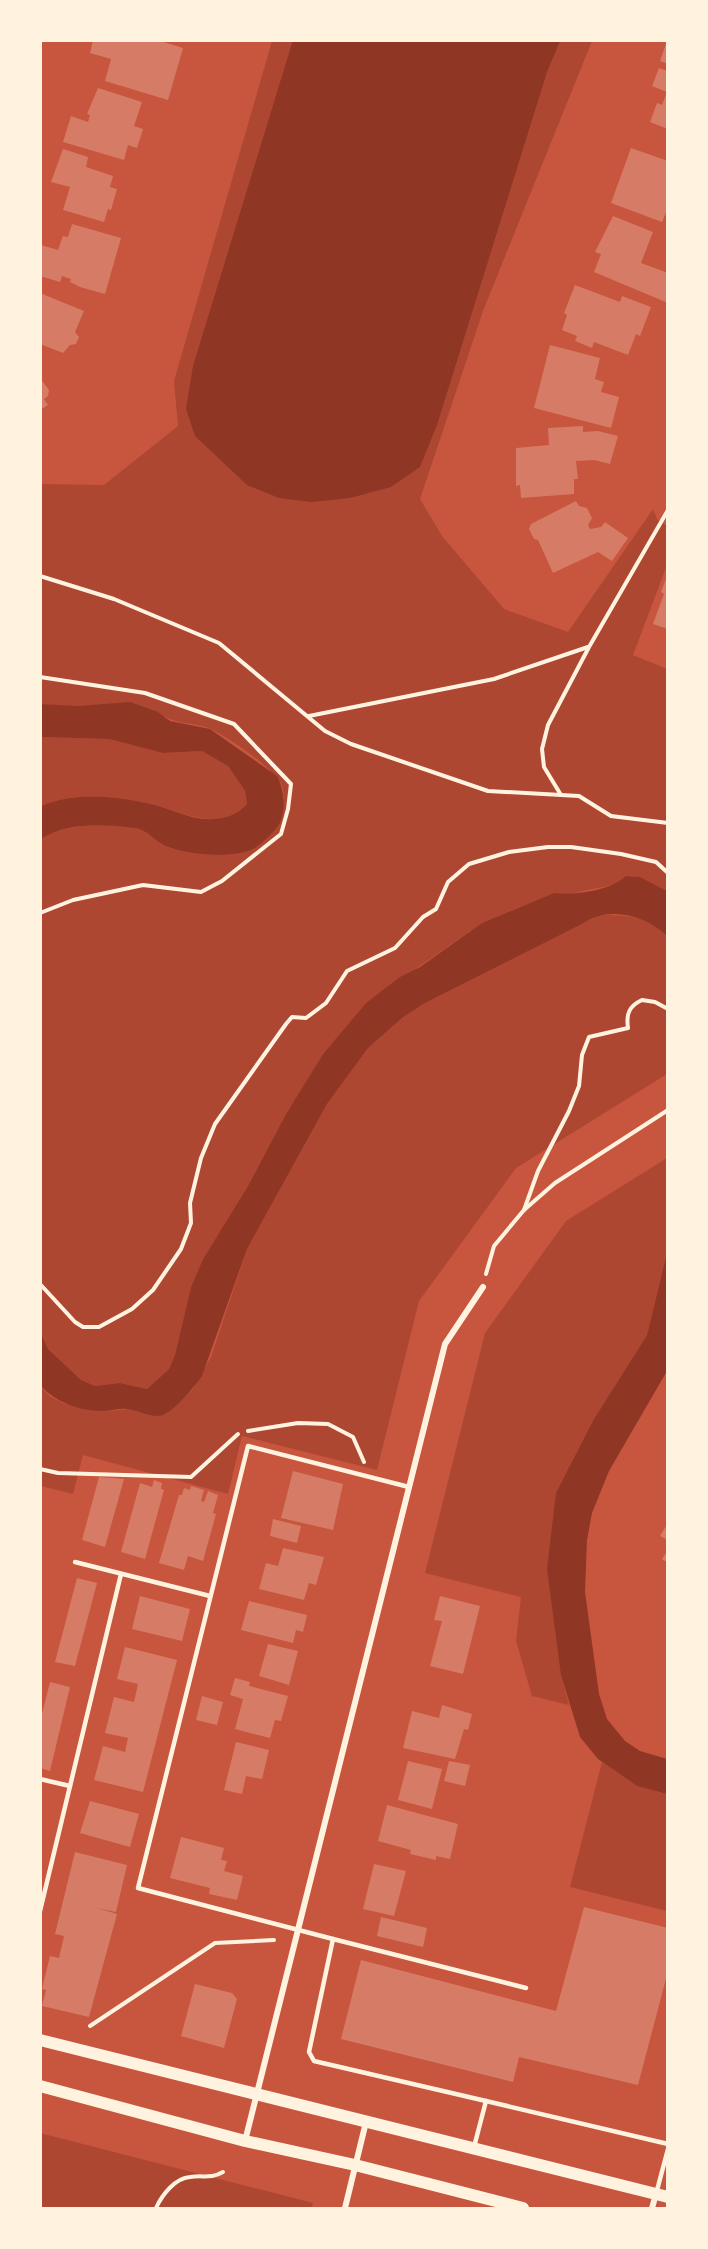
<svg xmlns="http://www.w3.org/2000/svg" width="708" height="2249" viewBox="0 0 708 2249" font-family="'Sofia Sans Condensed',sans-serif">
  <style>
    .green { fill: #ae4732 }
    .water { fill: #8f3625 }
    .building { fill: #d67c66 }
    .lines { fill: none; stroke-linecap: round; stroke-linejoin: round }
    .path { stroke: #fff3e0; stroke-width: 4 }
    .service { stroke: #fff3e0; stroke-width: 4.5 }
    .minor { stroke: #fff3e0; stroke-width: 6 }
    .secondary { stroke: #fff3e0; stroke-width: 12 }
  </style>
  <rect width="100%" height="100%" fill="#c8553d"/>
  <g class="green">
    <path d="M272,41H592L483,311L420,499L442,536L504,609L568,632L653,509L657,519L667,526V565L633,655L667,669V891L640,877L627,876L618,884L568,894L554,893L482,923L366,1003L323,1054L286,1114L248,1186L203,1259L191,1287L175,1355L169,1369L147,1389L120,1383L95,1386L81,1380L48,1349L41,1335V839C64,823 122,821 148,832C153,835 158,840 163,844L283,814C283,806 285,794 282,786C276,769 223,733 206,727C188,722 173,724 158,712L41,704V484L104,485L178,426L174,381Z"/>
    <path d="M41,737L109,739L163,753L202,751L228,766L245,791L247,804C236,814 225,821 209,819C191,818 173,810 155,805C120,796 75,791 41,806Z"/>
    <path d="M593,915C623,915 645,914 667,936V1074L516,1168L419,1301L377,1470L242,1436L228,1494L83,1455L73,1494L41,1486L40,1386L51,1397L65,1404L105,1411L128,1409L156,1416L166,1414L192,1390L211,1357L247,1249L327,1104L368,1048L402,1018L425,1003L582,924Z"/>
    <polygon points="667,1158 667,1253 647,1335 594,1419 561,1675 569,1705 532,1696 516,1641 521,1597 425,1573 485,1333 566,1221"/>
    <polygon points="602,1762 637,1786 667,1794 667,1911 570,1887"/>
    <polygon points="40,2133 313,2203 311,2208 41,2208"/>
  </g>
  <g class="water">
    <polygon points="293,40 560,41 547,72 437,425 420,467 391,487 350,498 311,502 279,498 247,485 195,436 186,409 193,366"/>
    <path d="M130,702L158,712L170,721L210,729L277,776C285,791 288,819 273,832C268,837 262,843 256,847C237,860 182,855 162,844C152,838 147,830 135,828C106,824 66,822 41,839V806C75,791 120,796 155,805C174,810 194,821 214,819C228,818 237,814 247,804L245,791L228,766L202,751L163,753L109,739L41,737V704L78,706Z"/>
    <path d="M626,876L640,877L667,891V936C646,915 607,905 582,924L425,1003L402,1018L368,1048L327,1104L247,1249L202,1376C194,1387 179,1405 167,1413C156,1421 139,1410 127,1409C119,1408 111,1411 104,1411C81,1411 56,1403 41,1386V1334L48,1349L81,1380L95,1386L120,1383L147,1389L169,1369L175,1355L191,1287L203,1259L248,1186L286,1114L323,1054L366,1003L400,977L420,967L482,923L554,893C576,895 610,891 626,876Z"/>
    <polygon points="667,1253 667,1371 609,1471 592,1513 587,1540 585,1592 599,1694 607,1719 625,1741 640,1751 667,1759 667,1794 637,1786 598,1759 580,1737 561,1675 547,1569 556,1493 594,1419 647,1335"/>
  </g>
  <g class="building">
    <polygon points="93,40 157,40 183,48 168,100 105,81 111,59 90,53"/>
    <polygon points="667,41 668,41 668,64 660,61"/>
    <polygon points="659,68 668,71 668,129 650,122 657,103 662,105 667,92 652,86"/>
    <polygon points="98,88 142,102 134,126 143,129 137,148 128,145 124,160 63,142 71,116 88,122 90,115 87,114"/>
    <polygon points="631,148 668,161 668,208 662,222 611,203"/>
    <polygon points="63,149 88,157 86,167 113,176 110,187 117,189 111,210 108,209 104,222 63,210 70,187 51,182"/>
    <polygon points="613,216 653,232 641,263 668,273 668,303 594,272 601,254 595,252"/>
    <polygon points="72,224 121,238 105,294 80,287 70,282 71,279 62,276 60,282 40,276 41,245 58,250 63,236 68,237"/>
    <polygon points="575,285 620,302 622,296 651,307 640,336 636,334 628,355 594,342 592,348 575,341 577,336 562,330 567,315 564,313"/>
    <polygon points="40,293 84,311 75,332 79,337 76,344 70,345 63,353 40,344"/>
    <polygon points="550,345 600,358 595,379 604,382 601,392 619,397 611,428 534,408"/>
    <polygon points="40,378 49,390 48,396 44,399 48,405 40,410"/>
    <polygon points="583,426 583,432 598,431 618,436 610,464 594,460 576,461 578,479 574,479 574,494 521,498 520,485 516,486 516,448 549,445 548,428"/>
    <polygon points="576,501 579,506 587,508 592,518 588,525 590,529 601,527 605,522 628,538 612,561 598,552 553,573 538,540 534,539 529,529 531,524"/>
    <polygon points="667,576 668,576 668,629 653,624 664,594 661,592"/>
    <polygon points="293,1471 343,1484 333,1530 281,1518"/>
    <polygon points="99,1477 124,1479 105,1547 82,1540"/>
    <polygon points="154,1480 162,1483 161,1489 164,1490 145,1559 121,1552 140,1483 152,1487"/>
    <polygon points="191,1486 204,1490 201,1501 204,1502 208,1491 218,1495 213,1513 216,1514 203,1561 188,1556 184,1570 159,1563 179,1495 182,1495 184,1488 190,1490"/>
    <polygon points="273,1519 301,1526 297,1543 270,1536"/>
    <polygon points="668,1523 668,1540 660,1536"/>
    <polygon points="283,1548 324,1557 316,1585 309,1583 304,1600 259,1589 266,1563 278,1566"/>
    <polygon points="668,1550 668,1563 662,1559"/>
    <polygon points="77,1578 97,1583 75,1666 55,1662"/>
    <polygon points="140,1596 190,1609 182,1641 132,1629"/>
    <polygon points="440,1596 480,1606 463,1674 430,1666 442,1621 434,1620"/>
    <polygon points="249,1601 307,1615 303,1632 296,1630 293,1643 241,1630"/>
    <polygon points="268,1644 298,1651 289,1685 259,1676"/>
    <polygon points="125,1647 177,1660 143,1792 94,1780 103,1746 125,1752 128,1738 105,1733 114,1697 134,1702 138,1684 117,1679"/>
    <polygon points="235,1678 250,1682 249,1686 288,1696 281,1721 275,1720 270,1738 235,1729 243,1699 230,1695"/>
    <polygon points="50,1682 70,1687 50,1771 40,1768 40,1722"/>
    <polygon points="202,1696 223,1702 217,1725 196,1720"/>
    <polygon points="442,1705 472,1714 468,1730 464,1729 455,1759 403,1748 412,1711 439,1718"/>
    <polygon points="236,1742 269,1750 262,1779 246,1776 242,1794 224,1790"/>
    <polygon points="408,1761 442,1769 432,1809 398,1800"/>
    <polygon points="449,1761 470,1765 465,1786 444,1781"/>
    <polygon points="90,1801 139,1814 130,1847 80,1833"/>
    <polygon points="387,1805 458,1824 450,1859 436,1856 436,1860 410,1854 411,1850 378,1841"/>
    <polygon points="181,1837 224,1848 221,1860 227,1861 224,1871 243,1876 237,1900 209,1894 210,1888 170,1878"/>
    <polygon points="75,1852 127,1865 116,1912 97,1908 117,1914 89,2017 42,2006 46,1990 42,1989 50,1956 59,1958 64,1936 55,1934"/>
    <polygon points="374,1864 406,1871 394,1916 363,1909"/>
    <polygon points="584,1907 668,1928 668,1971 638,2085 519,2057 513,2082 341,2039 361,1960 556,2011"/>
    <polygon points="381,1917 427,1928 423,1947 377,1936"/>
    <polygon points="195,1984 232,1993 237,1999 224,2048 181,2036"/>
  </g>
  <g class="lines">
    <g class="path">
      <polyline points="40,576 114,599 219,643 325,731 351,744 488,791 579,796 611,816 668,823"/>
      <polyline points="40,677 145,693 234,724 291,784 288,809 281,834 222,881 201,892 143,885 73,900 40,913"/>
      <polyline points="309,716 494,679 588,647"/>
      <polyline points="561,795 544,767 542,749 548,725 589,647 668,510"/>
      <path d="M524,1210L538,1171L569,1111L579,1086L582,1055L589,1037L628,1028C626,1014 629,1006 642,1000L655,1002L668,1009"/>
      <polyline points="486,1274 494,1246 524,1210 555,1183 668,1110"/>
      <polyline points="40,1284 75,1322 83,1327 99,1327 132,1309 153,1290 181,1249 191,1223 190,1203 201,1158 215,1124 286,1024 292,1017 306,1018 326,1003 347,971 395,948 423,917 436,909 448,882 469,864 509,852 548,847 571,847 621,854 656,862 668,873"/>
      <polyline points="248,1431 298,1423 328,1424 353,1437 364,1462"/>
      <polyline points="40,1469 58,1473 191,1477 238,1434"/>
      <polyline points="90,2026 215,1943 274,1940"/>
      <path d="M156,2208C162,2195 175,2178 190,2177C203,2175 211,2179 223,2172"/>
    </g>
    <g class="service">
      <polyline points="75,1562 210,1596"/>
      <polyline points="40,1779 70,1786"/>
      <polyline points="40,1911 121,1574"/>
      <polyline points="333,1939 138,1888 248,1446 409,1487"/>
      <polyline points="486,2101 314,2061 309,2052 333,1939 526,1988"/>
      <polyline points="474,2147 486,2101 668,2144"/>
      <polyline points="656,2194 668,2149"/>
    </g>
    <g class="minor">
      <polyline points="245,2141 445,1344 483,1287"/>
      <polyline points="345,2208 366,2122"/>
      <polyline points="652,2208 656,2194"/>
    </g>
    <g class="secondary">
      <polyline points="40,2040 668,2197"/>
      <polyline points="40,2086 245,2141 355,2165 523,2208"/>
    </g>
  </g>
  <rect width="708" height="2249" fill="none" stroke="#fff3e0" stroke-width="84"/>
</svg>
